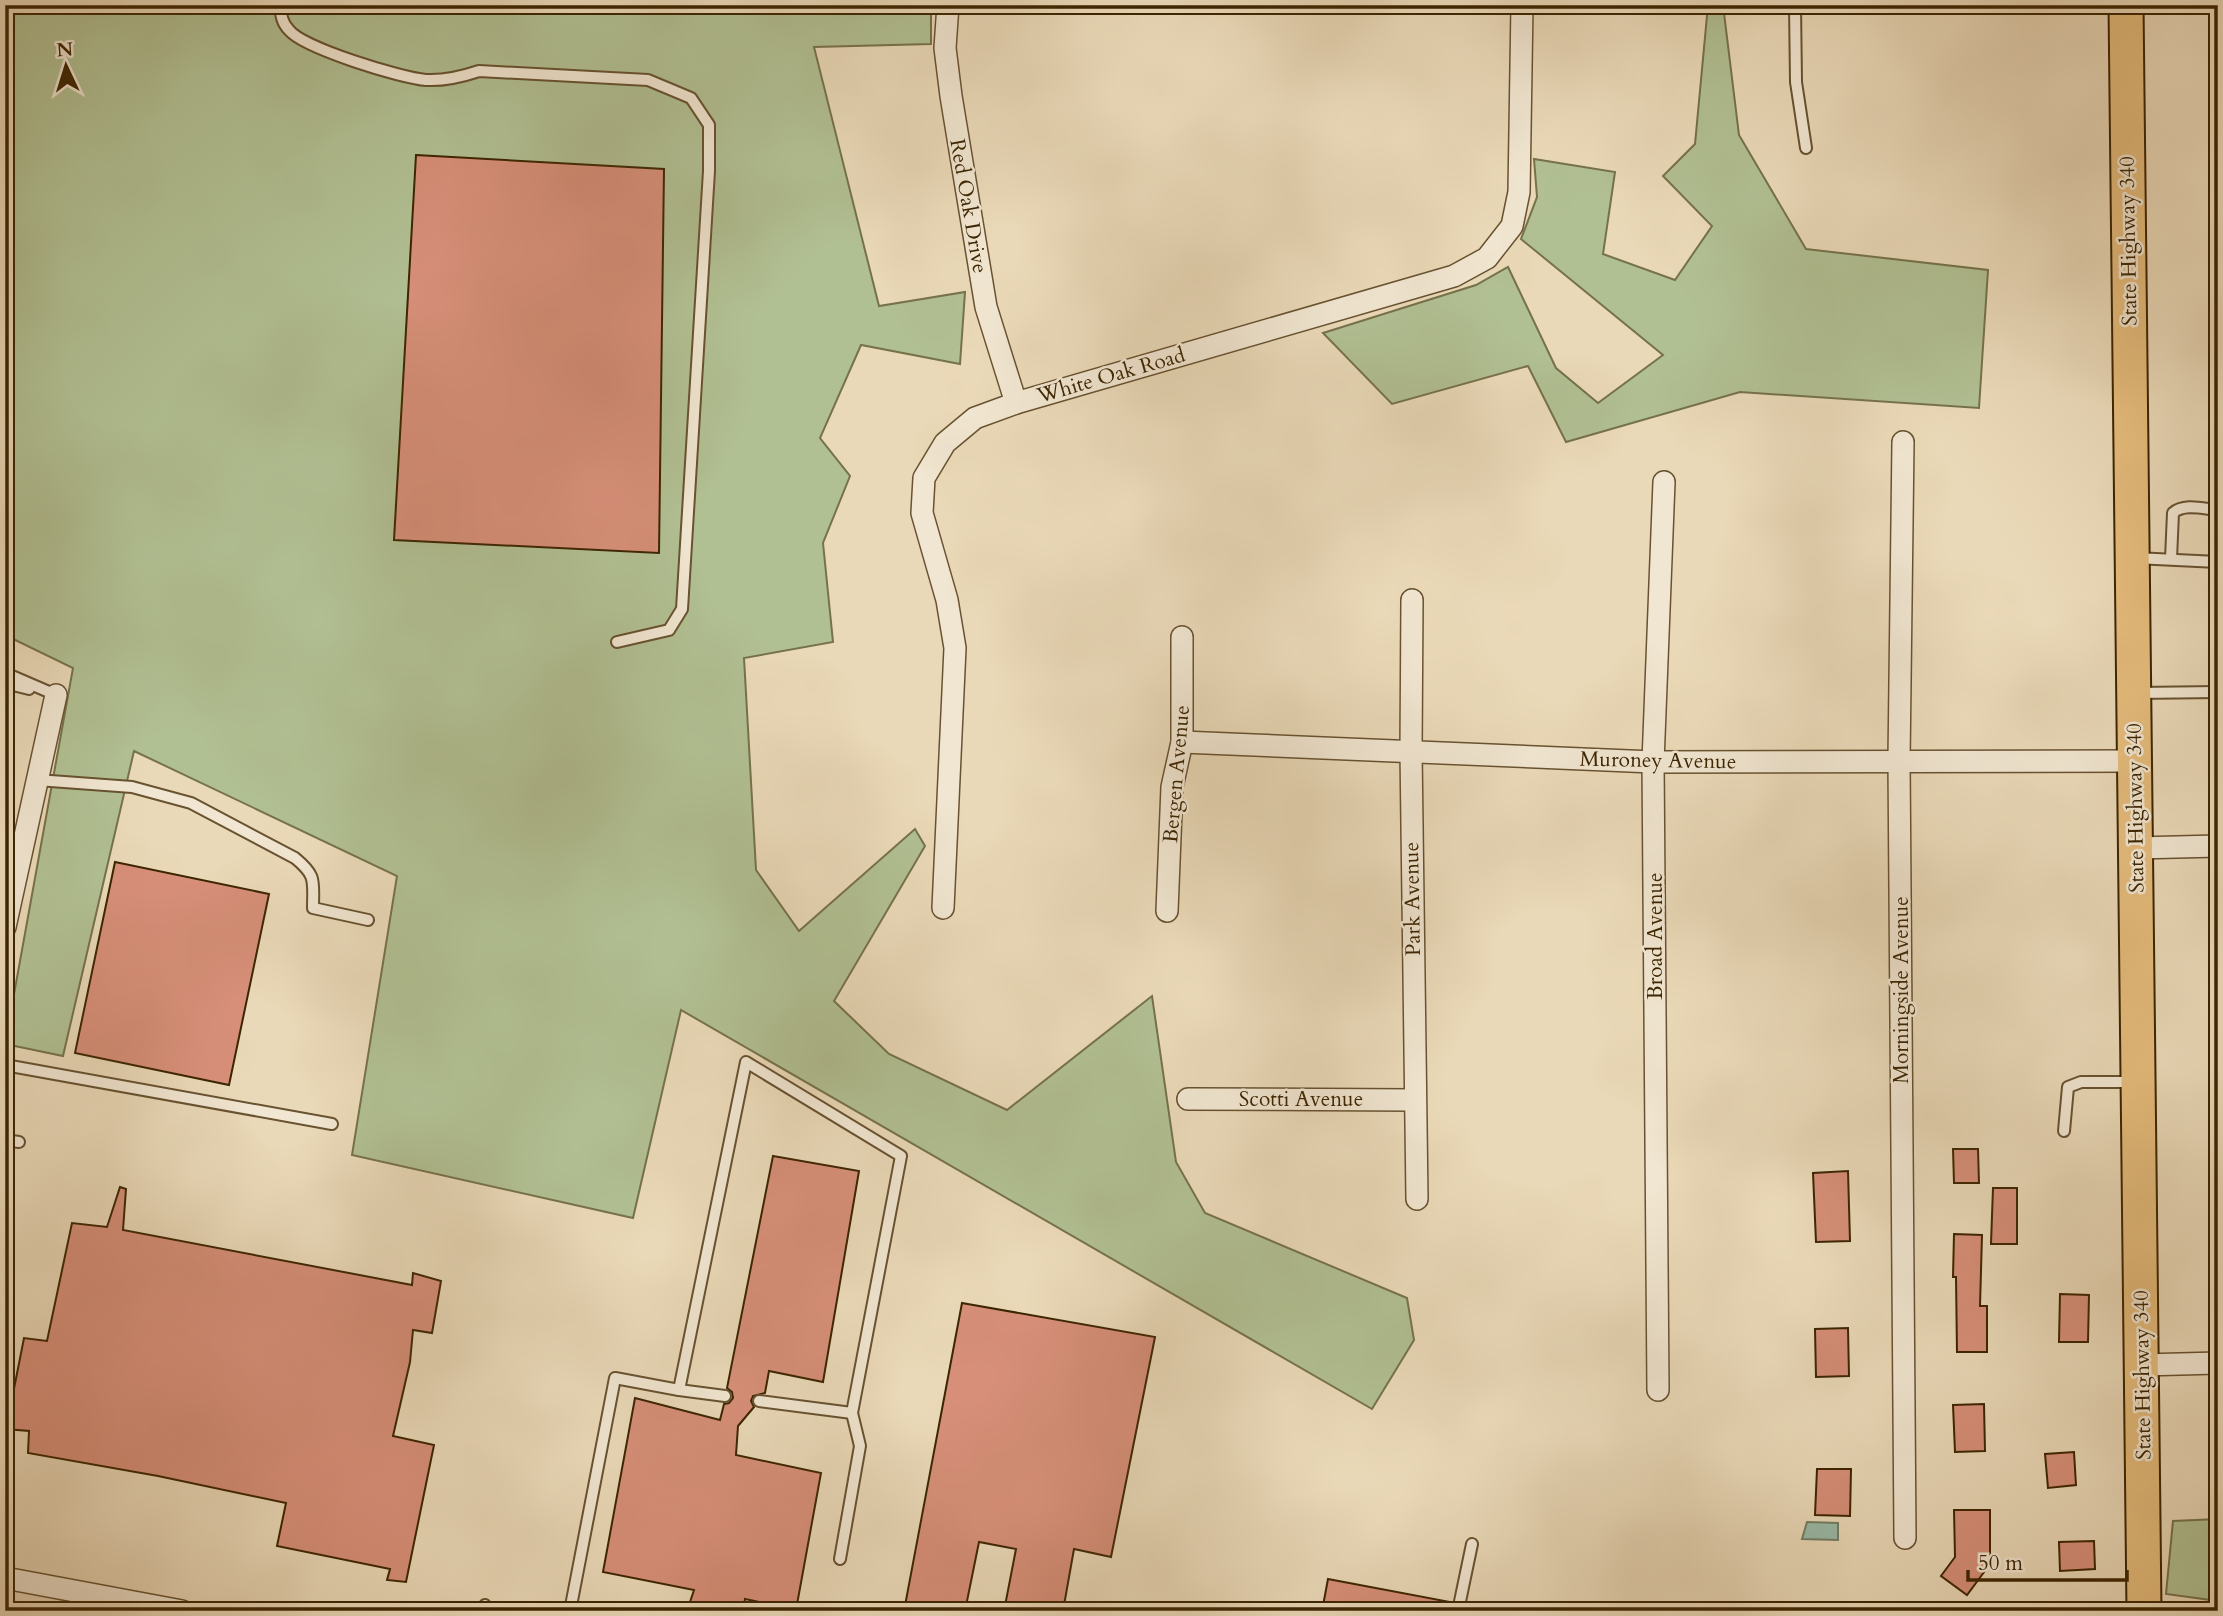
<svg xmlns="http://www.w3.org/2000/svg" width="2223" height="1616" viewBox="0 0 2223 1616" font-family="Cardo,serif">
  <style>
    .green { fill: #b1c093; stroke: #76724a; stroke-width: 2 }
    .water { fill: #99bba9; stroke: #747f66; stroke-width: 2 }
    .building { fill: #d78f79; stroke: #3c2502; stroke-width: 2 }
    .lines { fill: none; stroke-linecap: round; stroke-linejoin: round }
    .lane-casing { stroke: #685230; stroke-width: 14 }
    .street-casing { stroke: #685230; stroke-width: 24 }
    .primary-casing { stroke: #3c2502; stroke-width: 37 }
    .lane { stroke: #f1e6d1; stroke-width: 10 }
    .street { stroke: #f1e6d1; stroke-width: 21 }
    .primary { stroke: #e5bc7c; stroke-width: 33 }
    .labels { text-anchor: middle; stroke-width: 5; stroke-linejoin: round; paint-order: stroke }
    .street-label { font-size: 21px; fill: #3c2502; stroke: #f1e6d1 }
  </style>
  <rect width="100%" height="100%" fill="#ead9b8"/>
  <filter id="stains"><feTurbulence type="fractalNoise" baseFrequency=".00286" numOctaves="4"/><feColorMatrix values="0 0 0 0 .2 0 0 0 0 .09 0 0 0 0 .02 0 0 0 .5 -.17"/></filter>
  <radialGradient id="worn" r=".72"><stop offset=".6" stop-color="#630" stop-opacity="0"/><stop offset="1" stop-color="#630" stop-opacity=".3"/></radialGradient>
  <g class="green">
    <polygon points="5,5 931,5 931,44 814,47 879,306 965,292 960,364 861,345 820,438 850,476 823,543 833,642 744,658 756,870 799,931 915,829 925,846 834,1001 889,1054 1007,1110 1152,996 1176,1162 1205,1213 1407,1298 1414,1340 1372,1409 681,1010 633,1218 352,1155 397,876 134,751 63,1056 5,1044 73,668 5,635"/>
    <polygon points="1708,5 1723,5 1739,135 1806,249 1988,270 1979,408 1740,392 1566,442 1528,366 1392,404 1323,333 1476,285 1508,267 1556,368 1598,403 1663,355 1521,239 1537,197 1534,159 1615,172 1603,254 1675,280 1712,226 1663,176 1695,144"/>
    <polygon points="2218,1519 2218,1601 2166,1594 2173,1521"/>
  </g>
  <polygon class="water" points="1807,1522 1838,1523 1838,1540 1802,1539"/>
  <g class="building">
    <polygon points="416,155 664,169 659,553 394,540"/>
    <polygon points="115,862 269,894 229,1085 75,1053"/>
    <polygon points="1953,1149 1978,1149 1979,1183 1954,1183"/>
    <polygon points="773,1156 859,1171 823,1382 769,1371 765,1393 753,1396 751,1401 754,1407 738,1426 736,1455 821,1473 796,1610 745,1599 743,1611 702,1611 688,1608 694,1590 603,1572 635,1398 720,1420 724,1404 729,1403 733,1398 732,1392 727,1388"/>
    <polygon points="1848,1171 1850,1241 1816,1242 1813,1173"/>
    <polygon points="120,1187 126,1189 123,1230 412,1285 413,1273 441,1281 432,1333 413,1330 410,1362 393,1436 434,1445 406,1582 387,1580 390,1569 277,1546 286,1503 158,1476 28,1453 29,1431 6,1429 24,1338 47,1341 72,1223 107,1227"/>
    <polygon points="1993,1188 2017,1188 2017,1244 1991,1244"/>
    <polygon points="1954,1234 1982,1235 1980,1306 1987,1306 1987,1352 1957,1352 1956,1277 1953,1277"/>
    <polygon points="2060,1294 2089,1295 2088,1342 2059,1342"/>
    <polygon points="962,1303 1155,1337 1111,1557 1074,1549 1063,1611 1004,1611 1016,1549 979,1542 965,1611 904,1611"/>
    <polygon points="1848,1328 1849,1376 1816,1377 1815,1329"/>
    <polygon points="1984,1404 1985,1451 1955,1452 1953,1405"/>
    <polygon points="2074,1452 2076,1485 2048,1488 2045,1454"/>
    <polygon points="1817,1469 1851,1469 1850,1516 1815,1515"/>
    <polygon points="1954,1510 1990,1510 1990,1564 1967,1595 1941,1576 1955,1557"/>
    <polygon points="2094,1541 2095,1569 2060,1571 2059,1542"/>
    <polygon points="1328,1579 1450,1602 1449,1611 1322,1611"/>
  </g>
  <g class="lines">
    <g class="lane-casing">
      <g id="lane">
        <path d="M280,5C281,15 282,23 289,30C303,48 401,78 426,80C445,81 461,77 479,71L648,80L691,98L709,125V171L682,609L669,630L617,642"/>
        <polyline points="1795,5 1796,82 1806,148"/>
        <polyline points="2135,558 2218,562"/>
        <path d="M2171,559L2173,513C2184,503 2204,509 2218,510"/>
        <polyline points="5,673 56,695"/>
        <polyline points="5,683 29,689"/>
        <polyline points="2136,693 2218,692"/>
        <path d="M37,780L132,787L191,803L295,858C317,876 313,881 313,908L368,920"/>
        <polyline points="5,1065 332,1124"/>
        <polyline points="2064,1131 2068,1087 2081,1082 2136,1082"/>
        <polyline points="5,1140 19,1142"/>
        <polyline points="679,1390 746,1062 901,1156 852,1413 860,1446 840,1559"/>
        <polyline points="759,1401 852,1413"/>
        <polyline points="484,1611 485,1605"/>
        <polyline points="570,1611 615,1378 679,1390 725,1396"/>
        <polyline points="1458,1611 1472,1544"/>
      </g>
    </g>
    <g class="street-casing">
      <g id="street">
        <polyline points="948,5 945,48 951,96 986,307 1016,403"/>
        <polyline points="1903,442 1899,761 1905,1538"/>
        <polyline points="1412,600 1411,751 1417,1199"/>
        <polyline points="1182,742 1653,762 2134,761"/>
        <polyline points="2136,848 2218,846"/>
        <polyline points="943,908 955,648 947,600 922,513 924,478 945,443 975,418 1016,403 1454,276 1487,258 1512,226 1519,192 1522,5"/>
        <polyline points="1167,911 1172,787 1182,742 1182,637"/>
        <polyline points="5,927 56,695"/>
        <polyline points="1188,1099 1414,1100"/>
        <polyline points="2142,1365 2218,1363"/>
        <polyline points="1658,1390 1653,762 1664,482"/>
        <polyline points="5,1578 182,1611"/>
      </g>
    </g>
    <g class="primary-casing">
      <polyline id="primary" points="2126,5 2144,1611"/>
    </g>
    <use href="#lane" class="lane"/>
    <use href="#street" class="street"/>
    <use href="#primary" class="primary"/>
  </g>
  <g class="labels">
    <g class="street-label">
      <text transform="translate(969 206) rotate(80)" y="7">Red Oak Drive</text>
      <text transform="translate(2128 241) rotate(-91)" y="7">State Highway 340</text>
      <text transform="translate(1111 375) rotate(-16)" y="7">White Oak Road</text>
      <text transform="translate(1658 760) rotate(1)" y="7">Muroney Avenue</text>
      <text transform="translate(1176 774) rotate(-85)" y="7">Bergen Avenue</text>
      <text transform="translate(2135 808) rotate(-91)" y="7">State Highway 340</text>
      <text transform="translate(1412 899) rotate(-91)" y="7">Park Avenue</text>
      <text transform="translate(1655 936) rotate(-90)" y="7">Broad Avenue</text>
      <text transform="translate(1901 990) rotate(-90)" y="7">Morningside Avenue</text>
      <text x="1301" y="1106">Scotti Avenue</text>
      <text transform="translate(2142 1375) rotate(-91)" y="7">State Highway 340</text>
    </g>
  </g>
  <rect width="2223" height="1616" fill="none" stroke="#ead9b8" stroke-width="28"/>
  <rect x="7" y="7" width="2209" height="1602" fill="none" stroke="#3c2502" stroke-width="3.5"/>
  <rect x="14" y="14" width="2195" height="1588" fill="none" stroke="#3c2502" stroke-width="2"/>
  <g transform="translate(66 66) rotate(356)" stroke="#f1e6d1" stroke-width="5" paint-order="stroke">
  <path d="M0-5L12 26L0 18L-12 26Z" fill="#3c2502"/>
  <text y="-10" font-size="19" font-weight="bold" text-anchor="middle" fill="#3c2502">N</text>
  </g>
  <path d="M1968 1570v10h159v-10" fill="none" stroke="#3c2502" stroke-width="3.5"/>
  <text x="1978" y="1570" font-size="21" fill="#3c2502" stroke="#f1e6d1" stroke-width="5" paint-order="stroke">50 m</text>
  <rect width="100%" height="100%" filter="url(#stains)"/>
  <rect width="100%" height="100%" fill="url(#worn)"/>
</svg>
